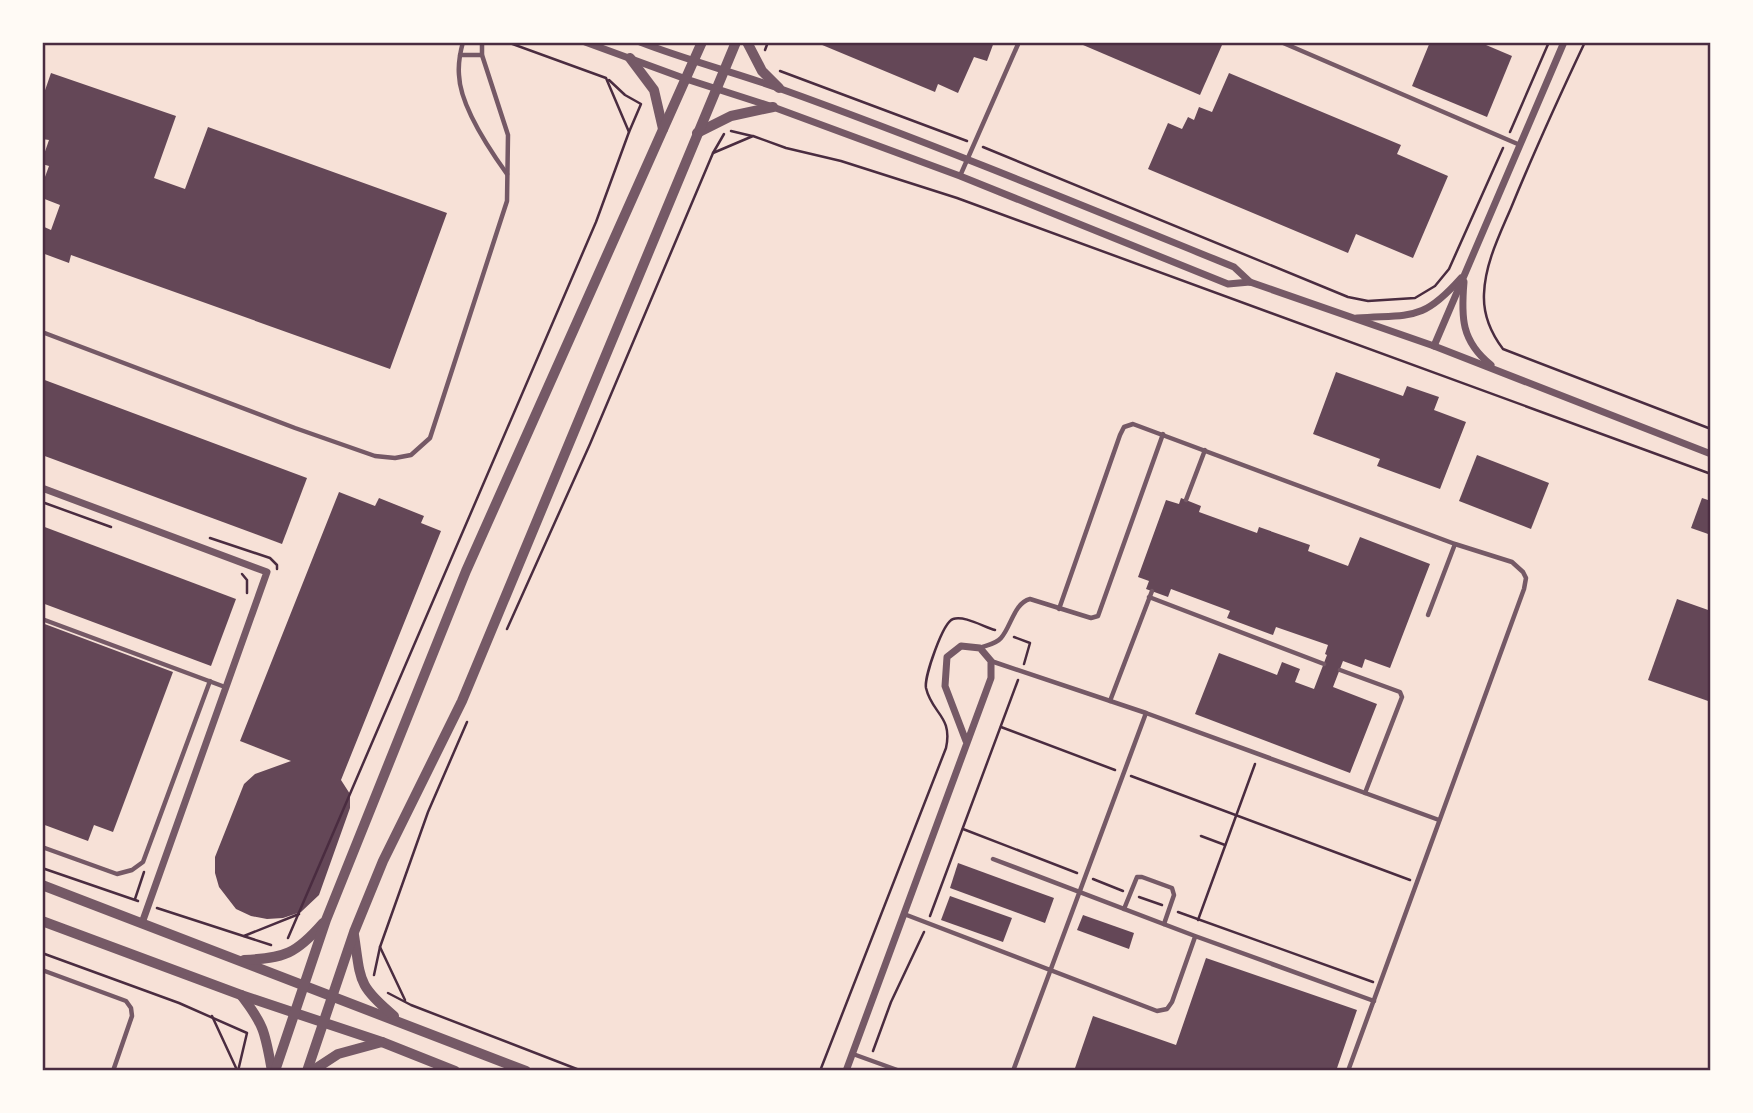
<svg xmlns="http://www.w3.org/2000/svg" width="1753" height="1113" viewBox="0 0 1753 1113" font-family="Quicksand,sans-serif">
  <style>
    .building { fill: #644757 }
    .lines { fill: none; stroke-linecap: round; stroke-linejoin: round }
    .path { stroke: #4a2c40; stroke-width: 2.5 }
    .service { stroke: #755966; stroke-width: 4.5 }
    .minor { stroke: #755966; stroke-width: 7 }
    .tertiary { stroke: #755966; stroke-width: 10 }
    .neatline { fill: none; stroke: #4a2c40; stroke-width: 2.5 }
  </style>
  <rect width="100%" height="100%" fill="#f7e1d7"/>
  <g class="building">
    <polygon points="815,42 994,42 987,61 974,57 958,93 938,84 935,92"/>
    <polygon points="1076,42 1214,42 1222,45 1200,95"/>
    <polygon points="1430,42 1479,42 1512,56 1487,117 1412,86"/>
    <polygon points="51,73 176,116 154,178 185,189 208,127 447,213 390,369 71,255 69,263 42,253 42,226 51,230 60,205 42,198 42,185 49,166 42,164 42,160 49,140 42,139 42,99"/>
    <polygon points="1229,73 1401,145 1397,154 1448,176 1413,258 1356,234 1348,253 1148,169 1168,123 1182,129 1188,117 1194,120 1199,107 1212,112"/>
    <polygon points="1336,372 1403,396 1407,386 1439,397 1434,410 1466,422 1440,489 1377,466 1380,459 1313,434"/>
    <polygon points="42,379 307,478 282,544 42,455"/>
    <polygon points="1477,455 1549,483 1531,529 1459,501"/>
    <polygon points="339,492 375,506 379,498 424,516 421,523 441,531 341,780 350,794 350,808 319,895 301,912 283,918 267,919 251,916 236,909 219,887 215,873 215,857 244,784 255,774 291,761 240,741"/>
    <polygon points="1181,498 1201,506 1199,512 1257,533 1259,527 1310,545 1308,551 1348,566 1360,537 1430,564 1390,668 1365,659 1362,668 1343,661 1333,687 1377,704 1350,773 1195,714 1219,653 1277,675 1282,662 1300,669 1295,682 1314,689 1327,655 1325,654 1328,645 1276,627 1273,635 1227,618 1230,611 1171,589 1168,597 1146,589 1149,581 1138,577 1166,500 1179,504"/>
    <polygon points="1702,498 1711,501 1711,535 1691,528"/>
    <polygon points="42,526 236,599 211,666 42,603"/>
    <polygon points="1677,599 1711,611 1711,702 1648,680"/>
    <polygon points="42,623 173,672 113,832 94,825 88,841 42,824"/>
    <polygon points="958,863 1054,898 1045,923 950,888"/>
    <polygon points="950,896 1012,918 1003,942 941,920"/>
    <polygon points="1083,915 1134,933 1129,949 1077,930"/>
    <polygon points="1206,958 1357,1010 1336,1071 1074,1071 1093,1016 1176,1045"/>
  </g>
  <g class="lines">
    <g class="path">
      <path d="M1585,42C1559,97 1534,152 1511,208C1499,236 1485,264 1484,294C1483,315 1491,333 1503,349L1711,429"/>
      <polyline points="765,50 768,42"/>
      <polyline points="780,71 967,141"/>
      <polyline points="609,80 625,95 641,104 629,132"/>
      <polyline points="731,131 752,136"/>
      <polyline points="1510,132 1549,42"/>
      <polyline points="983,147 1348,297 1368,301 1415,298 1435,286 1449,269 1503,148"/>
      <polyline points="713,153 724,134"/>
      <polyline points="42,502 111,527"/>
      <polyline points="210,538 270,558 277,565 277,569"/>
      <polyline points="242,574 247,580 247,593"/>
      <polyline points="507,629 590,444 713,153 753,136 786,148 841,161 957,198 1711,474"/>
      <polyline points="1014,637 1030,643 1024,664"/>
      <polyline points="1001,727 1115,770"/>
      <polyline points="1131,776 1410,880"/>
      <polyline points="963,829 1077,873"/>
      <polyline points="1201,836 1225,845"/>
      <polyline points="42,868 138,901"/>
      <polyline points="1093,879 1123,891"/>
      <polyline points="1139,897 1162,905"/>
      <polyline points="135,899 144,872"/>
      <polyline points="157,908 271,945"/>
      <polyline points="1178,912 1373,982"/>
      <polyline points="930,916 1018,680"/>
      <polyline points="1198,920 1255,764"/>
      <polyline points="244,936 299,914"/>
      <polyline points="288,938 596,222 629,132 606,78 507,42"/>
      <polyline points="380,947 405,1000"/>
      <polyline points="42,953 179,1003 247,1033 238,1071"/>
      <polyline points="374,975 380,947 428,812 467,722"/>
      <polyline points="388,993 411,1005 582,1071"/>
      <polyline points="212,1016 237,1070"/>
      <polyline points="873,1051 891,1002 924,932"/>
      <path d="M820,1071L946,748C953,716 932,714 926,688C924,677 943,622 953,619C964,615 984,627 995,630"/>
    </g>
    <g class="service">
      <path d="M463,42C460,53 458,64 459,75C460,106 489,149 507,174"/>
      <polyline points="1281,42 1520,145"/>
      <polyline points="460,55 482,55"/>
      <polyline points="960,176 1019,42"/>
      <polyline points="42,332 295,428 375,456 395,458 411,455 430,438 507,201 508,135 482,55 482,42"/>
      <polyline points="1186,500 1205,450"/>
      <polyline points="1149,597 1324,664"/>
      <polyline points="1059,609 1120,435 1124,427 1133,424 1455,544 1512,562 1523,572 1526,578 1524,589 1348,1071"/>
      <polyline points="1428,615 1455,544"/>
      <polyline points="42,619 225,687"/>
      <path d="M980,648C987,645 996,644 1001,638C1011,627 1014,603 1030,599L1091,618L1098,616L1163,434"/>
      <polyline points="991,661 1146,713 1439,820"/>
      <polyline points="1340,670 1400,692 1402,697 1365,793"/>
      <polyline points="1110,701 1152,591"/>
      <polyline points="42,847 117,874 132,870 143,862 210,681"/>
      <polyline points="993,859 1195,936 1374,1001"/>
      <polyline points="1124,909 1137,877 1142,877 1172,888 1174,895 1164,924"/>
      <polyline points="904,914 1157,1011 1167,1009 1172,1002 1195,937"/>
      <polyline points="42,970 126,1001 131,1008 132,1016 113,1071"/>
      <polyline points="853,1054 900,1071"/>
      <polyline points="1013,1071 1146,713"/>
    </g>
    <g class="minor">
      <polyline points="585,42 686,79 773,107 960,176 1228,284 1250,282 1434,346 1711,454"/>
      <path d="M640,42C686,60 734,72 781,89C934,144 1084,206 1234,267L1250,282"/>
      <path d="M1464,282C1461,317 1461,341 1491,365"/>
      <path d="M1357,318C1412,314 1422,322 1461,278"/>
      <polyline points="1434,346 1564,42"/>
      <polyline points="42,488 267,572 142,923"/>
      <polyline points="846,1071 991,678 991,661 980,648 961,646 947,657 945,686 966,741"/>
    </g>
    <g class="tertiary">
      <polyline points="747,42 762,71 779,88"/>
      <polyline points="630,58 654,90 663,129"/>
      <polyline points="697,133 731,116 773,107"/>
      <polyline points="42,885 526,1071"/>
      <polyline points="42,921 241,995 382,1042 455,1071"/>
      <path d="M354,935C361,981 357,985 394,1016"/>
      <path d="M244,960C285,958 296,954 323,923"/>
      <path d="M241,995C265,1026 265,1033 272,1071"/>
      <polyline points="275,1071 326,920 466,571 702,42"/>
      <polyline points="307,1071 354,932 383,861 462,701 736,42"/>
      <polyline points="312,1071 338,1054 382,1042"/>
    </g>
  </g>
  <rect width="1753" height="1113" fill="none" stroke="#fffaf5" stroke-width="88"/>
  <rect x="44" y="44" width="1665" height="1025" class="neatline"/>
</svg>
